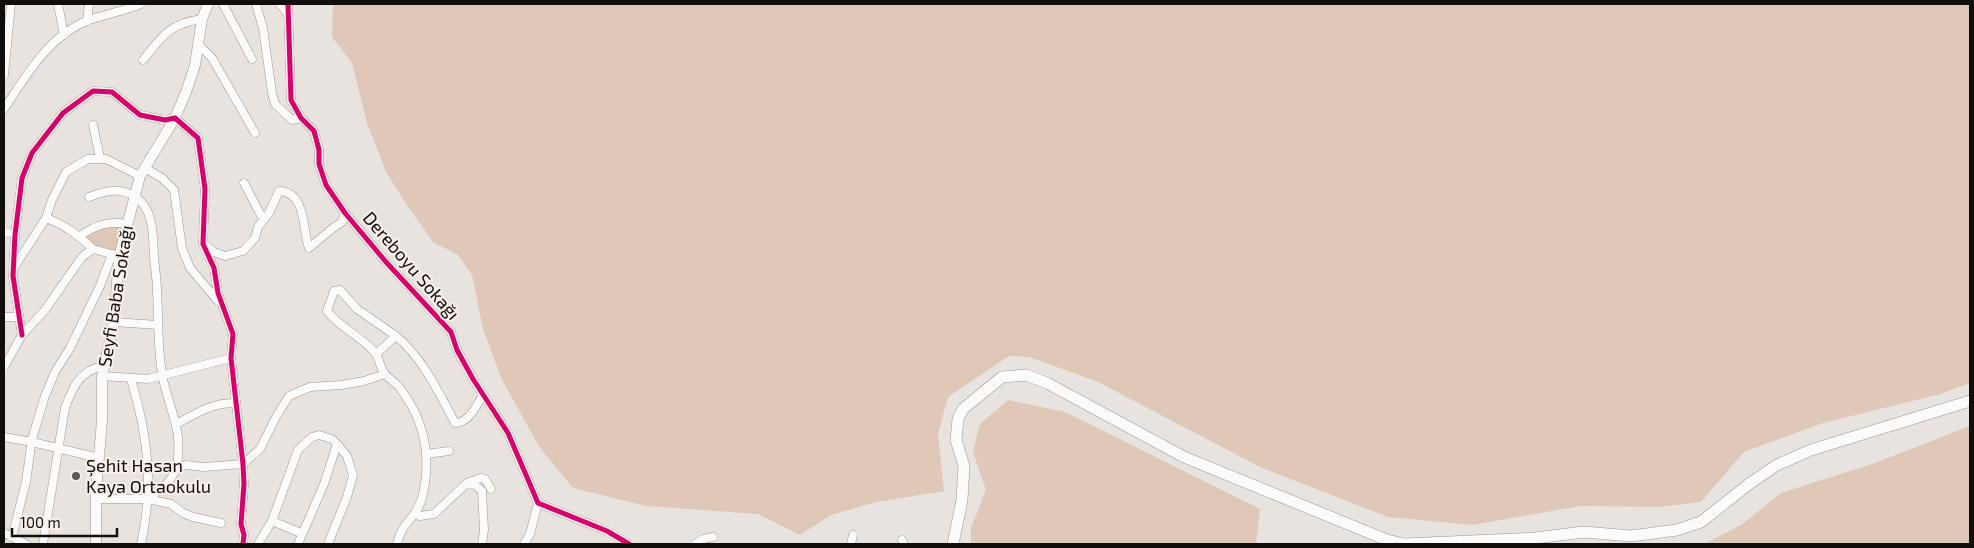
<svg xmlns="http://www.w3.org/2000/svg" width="1974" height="548" viewBox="0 0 1974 548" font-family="'Exo 2',sans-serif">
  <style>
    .green { fill: #e0c8b8 }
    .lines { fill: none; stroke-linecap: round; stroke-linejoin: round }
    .minor-casing { stroke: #9b9795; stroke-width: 9 }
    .tertiary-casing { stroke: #9b9795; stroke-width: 11 }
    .secondary-casing { stroke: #9b9795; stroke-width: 12 }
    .minor { stroke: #fcfbfa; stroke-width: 8 }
    .tertiary { stroke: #fcfbfa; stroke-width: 10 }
    .secondary { stroke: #fcfbfa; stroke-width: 11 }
    .cycleway-casing { stroke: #f9efe9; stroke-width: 8 }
    .cycleway { stroke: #d6006c; stroke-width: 5 }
    .poi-dot { fill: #5c5956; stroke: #f9efe9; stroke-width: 2 }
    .labels { text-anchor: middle; stroke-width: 4; stroke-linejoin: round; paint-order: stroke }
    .street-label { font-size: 18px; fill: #110e0c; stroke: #f9efe9 }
    .poi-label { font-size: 18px; fill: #110e0c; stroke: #f9efe9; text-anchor: start }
  </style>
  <rect width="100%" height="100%" fill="#e8e3df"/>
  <g class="green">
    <polygon points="333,4 1970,4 1970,383 1941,394 1823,423 1744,452 1701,502 1659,507 1580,506 1473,525 1388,517 1262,468 1096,381 1029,357 1009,356 948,397 938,434 944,491 876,502 831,515 800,535 758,514 646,506 573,488 540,448 502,380 483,329 472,275 458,255 433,242 407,205 386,172 367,123 352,63 332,37"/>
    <path d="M111,226L118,227L120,229V239L115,251C102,249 94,247 85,237L92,231Z"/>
    <polygon points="1008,400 1065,412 1260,509 1256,544 971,544 971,528 986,490 973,452 980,424"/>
    <polygon points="1970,426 1970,544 1704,544 1741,525 1781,493 1872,464"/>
  </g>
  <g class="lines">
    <g class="minor-casing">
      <g id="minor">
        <polyline points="58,4 64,35"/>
        <polyline points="223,4 252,59"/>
        <polyline points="256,4 263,28 272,93 275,104 292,120 301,118"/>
        <polyline points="280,4 289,16"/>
        <polyline points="288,4 291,100 301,118 314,131 319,150 319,164 326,185 345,213 386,262 451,332 457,350 473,379 508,433 538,503 607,531 629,544"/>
        <polyline points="87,21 89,4"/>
        <polyline points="199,45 212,58 255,133"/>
        <path d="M143,60C163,35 169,24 202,19"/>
        <polyline points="4,75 11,4"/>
        <path d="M4,109C26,76 49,35 89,20C106,14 124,11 141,4"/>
        <polyline points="93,125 100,158"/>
        <polyline points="145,168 162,178 174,190 182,248 190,268 218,301"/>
        <polyline points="244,183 263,219"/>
        <path d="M89,197C109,189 129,186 144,205C154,220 153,241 154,257C155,269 157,280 157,291C159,320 157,350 163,379C170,411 183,430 177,465C174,480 160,490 148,499"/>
        <polyline points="46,218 52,200 66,172 88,159 106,159 140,176"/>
        <polyline points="4,232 8,233"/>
        <path d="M80,236C95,225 108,221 127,224"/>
        <path d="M205,245L214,252L225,256L243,251L255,238L258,227L269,213L279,191C307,192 302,230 309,248L333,228L342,222L345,213"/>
        <path d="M15,266L46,218C65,225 78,235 93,249"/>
        <polyline points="4,317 19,317"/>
        <polyline points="114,322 158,325"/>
        <polyline points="22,335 13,276 15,235 22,178 32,153 63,113 93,91 112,92 140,115 165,120 175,118 198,138 205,189 203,244 214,268 218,293 233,334 231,358 243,464 244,484 241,524 244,535 243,544"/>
        <path d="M396,336L357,309L340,290L334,291L327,311C340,328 364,338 376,354C380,360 380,368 385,374C389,379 395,382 399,387C425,420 432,458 422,498C417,518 402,521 397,544"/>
        <path d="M376,354L396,336C423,358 439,393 455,423C469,423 476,406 483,395"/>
        <polyline points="4,367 22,335 45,310 82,257 93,249 115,255"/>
        <polyline points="102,376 148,379 231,358"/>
        <path d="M131,379C148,436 154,485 141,544"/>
        <path d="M176,424C198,413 210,403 236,403"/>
        <polyline points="4,437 32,442 99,458"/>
        <polyline points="426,454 449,451"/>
        <polyline points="243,464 260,449 276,417 289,396 310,387 341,385 364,381 385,374"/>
        <polyline points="176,467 187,465 203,467 243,464"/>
        <polyline points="467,483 481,478 485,479 491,489"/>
        <polyline points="96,499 148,499 171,504 183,513 193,517 221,523"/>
        <polyline points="416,513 420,516 434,514 467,483 475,485 482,491 484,530 482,544"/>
        <polyline points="272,521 301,533"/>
        <polyline points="4,533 26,544"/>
        <polyline points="12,537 26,482 32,439 45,396 55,372 70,348 100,286 112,254"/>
        <polyline points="902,540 904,544"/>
        <path d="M43,544L65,408C73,387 79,371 103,366"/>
        <polyline points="258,544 272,521 298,450 312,437 319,435 332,439 337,444 347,456 353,475 347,497 328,544"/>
        <polyline points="298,544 324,484 337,444"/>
        <polyline points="524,544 530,534 538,503"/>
        <polyline points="695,544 703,539 713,537"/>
        <polyline points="851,544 853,535"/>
      </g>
    </g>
    <g class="tertiary-casing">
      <polyline id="tertiary" points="96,544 96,493 102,420 102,376 114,322 119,257 140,176 175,118 186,92 195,65 202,19 208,4"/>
    </g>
    <g class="secondary-casing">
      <g id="secondary">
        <polyline points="953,544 962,500 964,466 956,440 958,419 963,409 1002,377 1026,375 1047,383 1184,457 1387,540 1404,544"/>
        <polyline points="1405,544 1535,538 1584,532 1631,536 1677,530 1701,522 1749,484 1777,465 1811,450 1970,401"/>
      </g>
    </g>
    <use href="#minor" class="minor"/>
    <use href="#tertiary" class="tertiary"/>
    <use href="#secondary" class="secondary"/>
    <g class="cycleway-casing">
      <g id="cycleway">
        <polyline points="288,4 291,100 301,118 314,131 319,150 319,164 326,185 345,213 386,262 451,332 457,350 473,379 508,433 538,503 607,531 629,544"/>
        <polyline points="22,335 13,276 15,235 22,178 32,153 63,113 93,91 112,92 140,115 165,120 175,118 198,138 205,189 203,244 214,268 218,293 233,334 231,358 243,464 244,484 241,524 244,535 243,544"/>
      </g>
    </g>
    <use href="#cycleway" class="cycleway"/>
  </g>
  <circle class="poi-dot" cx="76" cy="476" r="5"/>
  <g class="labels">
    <g class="street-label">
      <text transform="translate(411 266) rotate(49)" y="6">Dereboyu Sokağı</text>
      <text transform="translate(116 296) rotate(-81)" y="6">Seyfi Baba Sokağı</text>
    </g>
    <g class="poi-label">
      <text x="86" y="472">Şehit Hasan<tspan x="86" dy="21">Kaya Ortaokulu</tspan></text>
    </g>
  </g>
  <rect width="1974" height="548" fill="none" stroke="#110e0c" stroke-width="10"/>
  <path d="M12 528v8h105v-8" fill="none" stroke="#110e0c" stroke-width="2.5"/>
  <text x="20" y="528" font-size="15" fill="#110e0c" stroke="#f9efe9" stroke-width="4" paint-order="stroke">100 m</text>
</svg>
